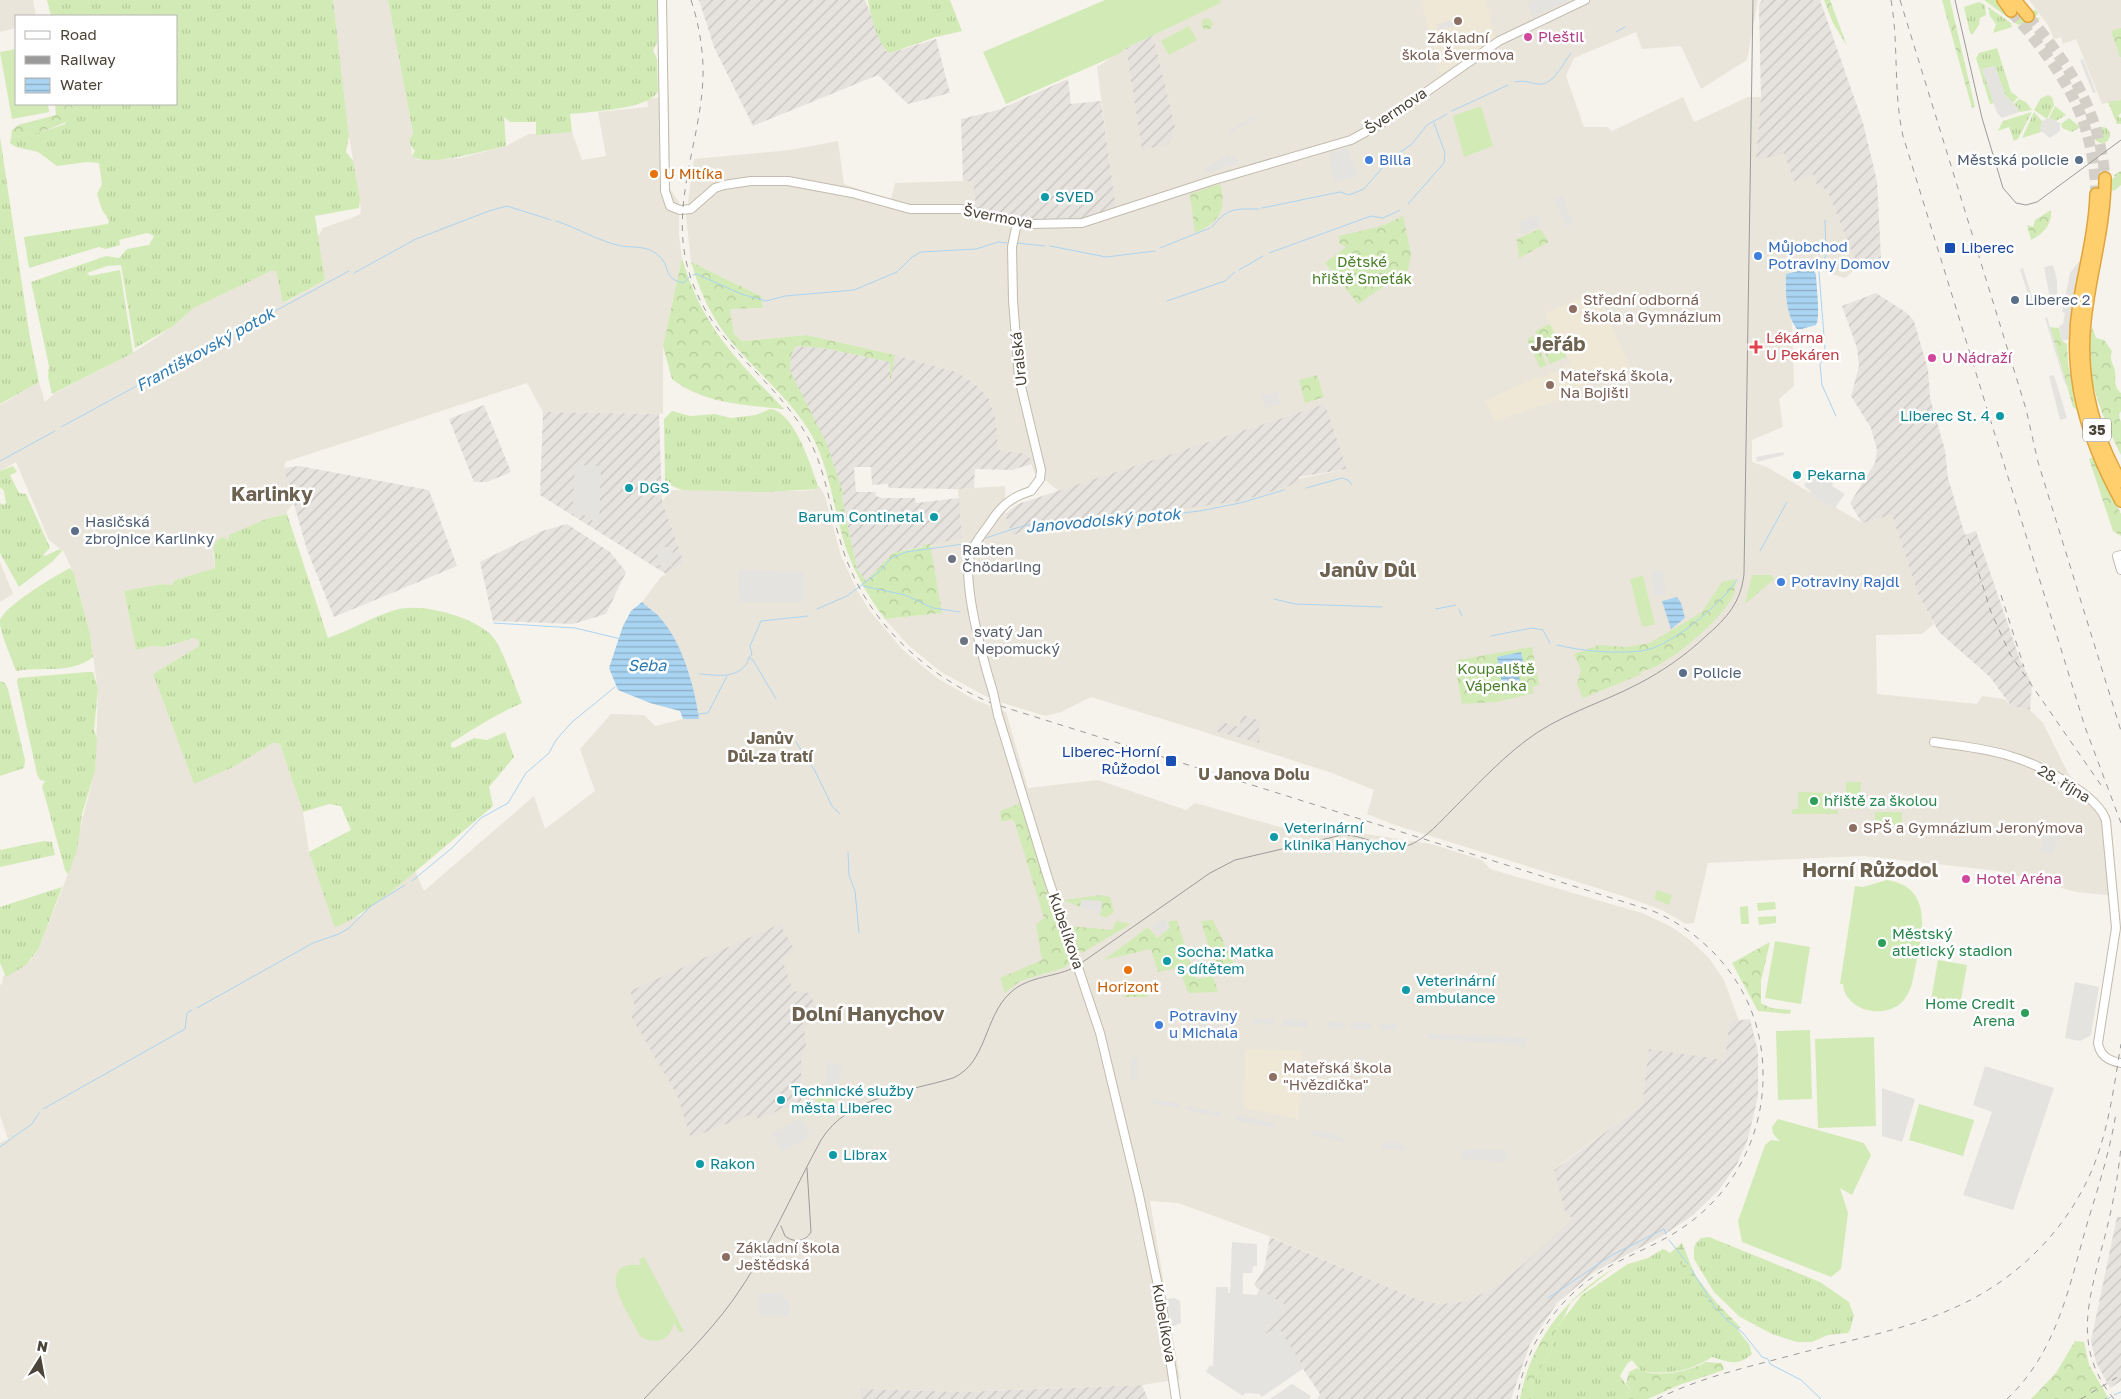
<svg xmlns="http://www.w3.org/2000/svg" width="2121" height="1399" viewBox="0 0 2121 1399" font-family="'Golos Text',sans-serif">
  <style>
    .residential { fill: #eae5da }
    .industrial { fill: url(#industrial-furrows) }
    .education { fill: #efe8d6 }
    .grass { fill: url(#grass-tufts) }
    .forest { fill: url(#forest-crowns) }
    .wetland { fill: url(#wetland-marsh) }
    .garden { fill: #d2eab5 }
    .parking { fill: #e5e3e0 }
    .water { fill: url(#water-rules) }
    .lines { fill: none; stroke-linecap: round; stroke-linejoin: round }
    .stream { stroke: #a9d4f2; stroke-width: 1 }
    .highway-tunnel { stroke: #d4d0c8; stroke-width: 11; stroke-dasharray: 11 5.5; stroke-linecap: butt }
    .minor-casing { stroke: #c2bbae; stroke-width: 10 }
    .highway-casing { stroke: #e0a43c; stroke-width: 14 }
    .minor { stroke: #fff; stroke-width: 8 }
    .highway { stroke: #ffcf6e; stroke-width: 11 }
    .tram { stroke: #9a9a9a; stroke-width: 1 }
    .rail { stroke: #9a9a9a; stroke-width: 1; stroke-dasharray: 6 6; stroke-linecap: butt }
    .minor-bridge-casing { stroke: #c2bbae; stroke-width: 10; stroke-linecap: butt }
    .minor-bridge { stroke: #fff; stroke-width: 8 }
    .education-dot { fill: #8d6e63; stroke: #fff; stroke-width: 2 }
    .hotel-dot { fill: #d1479c; stroke: #fff; stroke-width: 2 }
    .shop-dot { fill: #3f7fe0; stroke: #fff; stroke-width: 2 }
    .service-dot { fill: #5c6f8a; stroke: #fff; stroke-width: 2 }
    .food-dot { fill: #e8710a; stroke: #fff; stroke-width: 2 }
    .culture-dot { fill: #0f9aa8; stroke: #fff; stroke-width: 2 }
    .transit-dot { fill: #1a4fb4; stroke: #fff; stroke-width: 2 }
    .health-dot { fill: #e0444e; stroke: #fff; stroke-width: 2 }
    .worship-dot { fill: #6b7280; stroke: #fff; stroke-width: 2 }
    .leisure-dot { fill: #2e9e5b; stroke: #fff; stroke-width: 2 }
    .labels { text-anchor: middle; stroke-width: 5; stroke-linejoin: round; paint-order: stroke }
    .shield { fill: #fff; stroke: #817c74; stroke-width: 1 }
    .shield-label { font-size: 14px; font-weight: bold; fill: #4b4439 }
    .hotel-label { font-size: 15px; fill: #b23c85; stroke: #fff; text-anchor: start }
    .education-label { font-size: 15px; fill: #785e54; stroke: #fff; text-anchor: start }
    .street-label { font-size: 15px; fill: #4b4439; stroke: #fff }
    .shop-label { font-size: 15px; fill: #366cbe; stroke: #fff; text-anchor: start }
    .service-label { font-size: 15px; fill: #4e5e75; stroke: #fff; text-anchor: start }
    .food-label { font-size: 15px; fill: #c56008; stroke: #fff; text-anchor: start }
    .culture-label { font-size: 15px; fill: #0d838f; stroke: #fff; text-anchor: start }
    .transit-label { font-size: 15px; fill: #164399; stroke: #fff; text-anchor: start }
    .park-label { font-size: 15px; fill: #4a7f2a; stroke: #fff }
    .health-label { font-size: 15px; fill: #be3a42; stroke: #fff; text-anchor: start }
    .worship-label { font-size: 15px; fill: #5b616d; stroke: #fff; text-anchor: start }
    .leisure-label { font-size: 15px; fill: #27864d; stroke: #fff; text-anchor: start }
    .water-label { font-size: 16px; font-style: italic; fill: #2e7ab2; stroke: #fff }
    .neighbourhood-label { font-size: 16px; font-weight: bold; fill: #6e6250; stroke: #fff }
    .district-label { font-size: 20px; font-weight: bold; fill: #6e6250; stroke: #fff }
  </style>
  <defs>
    <pattern id="industrial-furrows" width="10" height="10" patternUnits="userSpaceOnUse" patternTransform="scale(1.25)"><rect width="10" height="10" fill="#e6e2dd"/><path d="M-1 1l2-2M0 10L10 0M9 11l2-2" fill="none" stroke="#c7c3be"/></pattern>
    <pattern id="grass-tufts" width="24" height="20" patternUnits="userSpaceOnUse" patternTransform="scale(1.25)"><rect width="24" height="20" fill="#d2eab5"/><path d="M3 7l-1-3M5 7V3M7 7l1-3M15 17l-1-3M17 17v-4M19 17l1-3" fill="none" stroke="#b6ca9c"/></pattern>
    <pattern id="forest-crowns" width="20" height="18" patternUnits="userSpaceOnUse" patternTransform="scale(1.25)"><rect width="20" height="18" fill="#d2eab5"/><path d="M2 6a3 3 0 1 1 6 0M12 15a3 3 0 1 1 6 0" fill="none" stroke="#b6ca9c"/></pattern>
    <pattern id="wetland-marsh" width="20" height="14" patternUnits="userSpaceOnUse" patternTransform="scale(1.25)"><rect width="20" height="14" fill="#d2eab5"/><path d="M1 5h8M5 5V1M11 12h8M15 12V8" fill="none" stroke="#b6ca9c"/></pattern>
    <pattern id="water-rules" width="6" height="5" patternUnits="userSpaceOnUse" patternTransform="scale(1.25)"><rect width="6" height="5" fill="#a9d4f2"/><path d="M0 2.5h6" fill="none" stroke="#8caec5"/></pattern>
  </defs>
  <rect width="100%" height="100%" fill="#f6f3ec"/>
  <g class="residential">
    <polygon points="0,0 33,0 36,16 16,16 16,28 0,32"/>
    <polygon points="333,0 388,0 413,133 410,137 412,156 418,160 460,158 506,146 529,134 572,132 582,160 606,156 598,112 648,107 647,100 669,94 670,189 679,202 679,235 682,258 663,346 663,414 543,412 527,383 399,425 285,462 284,468 294,503 287,511 287,514 266,519 227,541 213,552 215,568 175,580 172,585 163,584 124,592 136,650 152,646 164,647 196,638 199,641 199,646 153,674 194,783 233,767 273,743 280,744 303,812 309,852 333,923 360,916 373,903 390,893 415,871 424,891 534,796 545,829 595,791 580,749 611,714 644,715 655,726 683,719 698,719 689,672 670,632 662,620 642,602 661,577 684,563 662,501 672,490 797,491 814,490 819,486 825,496 841,556 856,588 869,610 903,650 937,678 975,700 1006,712 1028,788 1098,780 1186,810 1195,803 1287,829 1347,831 1431,844 1482,860 1490,869 1642,913 1670,926 1690,940 1709,958 1724,980 1739,1021 1729,1024 1725,1060 1649,1050 1642,1105 1554,1169 1572,1218 1525,1263 1499,1284 1476,1297 1461,1302 1439,1304 1421,1301 1269,1236 1178,1203 1150,1201 1180,1379 1142,1385 961,1392 861,1389 859,1399 0,1399 0,1143 8,1139 0,1115 0,985 2,984 3,976 30,961 39,948 68,874 95,771 98,692 90,634 76,579 64,552 49,540 16,462 0,471 0,405 39,382 45,402 55,393 133,353 172,327 194,308 271,271 276,271 284,303 325,280 318,236 323,228 354,217 360,214 361,209 349,136"/>
    <polygon points="1220,0 1758,0 1747,60 1701,89 1681,46 1642,49 1636,32 1574,58 1566,76 1584,127 1607,127 1612,131 1683,97 1694,122 1748,97 1761,97 1756,157 1784,153 1813,174 1817,185 1827,190 1858,267 1845,278 1811,268 1786,274 1785,290 1792,324 1794,386 1779,399 1783,427 1752,440 1752,462 1767,467 1862,523 1892,515 1918,594 1934,624 1922,634 1876,635 1877,694 1977,704 1982,696 2004,699 2011,706 2030,710 2043,723 2069,775 2107,810 2116,896 2076,892 1999,871 1863,856 1708,863 1694,923 1686,924 1662,910 1626,897 1392,824 1367,814 1374,790 1332,773 1198,730 1091,697 1061,712 1046,716 993,700 941,672 908,645 885,619 941,613 930,544 962,538 958,489 1005,486 1005,514 1012,535 1347,469 1325,404 1059,491 1034,472 1028,454 998,450 996,420 988,397 974,383 956,372 899,356 807,335 742,341 734,334 730,309 763,308 761,296 691,262 686,216 694,159 790,150 838,141 844,184 891,200 895,183 963,181 974,182 1019,220 1065,221 1116,210 1097,67 1126,48 1142,149 1176,131 1153,35 1220,3"/>
    <polygon points="2029,0 2121,0 2121,100 2102,104 2076,39 2063,44 2061,37 2054,39 2048,25"/>
    <polygon points="0,562 13,594 0,602"/>
  </g>
  <g class="industrial">
    <polygon points="699,0 865,0 885,50 890,53 936,39 950,93 908,104 878,75 753,126 714,47"/>
    <polygon points="1762,0 1820,0 1863,123 1877,181 1881,258 1858,267 1827,190 1817,185 1813,174 1794,181 1784,153 1775,157 1756,158 1761,97 1759,5"/>
    <polygon points="1153,35 1176,131 1168,144 1142,150 1126,48"/>
    <polygon points="1068,79 1071,104 1101,101 1116,208 1085,219 1065,221 1017,219 976,209 974,182 963,181 961,119 998,110"/>
    <polygon points="1876,293 1907,313 1914,321 1928,370 1930,398 1945,450 1948,478 1965,535 1976,531 2020,660 2032,684 2030,710 2011,706 1990,677 1939,632 1918,594 1892,515 1862,523 1850,503 1875,463 1877,450 1871,428 1851,396 1859,366 1857,348 1842,306"/>
    <polygon points="796,346 824,348 890,362 890,379 895,355 956,372 974,383 988,397 996,420 998,450 1028,454 1032,464 1012,470 975,469 974,488 958,489 889,488 888,484 872,485 871,467 854,467 856,492 875,492 876,496 882,498 915,498 916,503 959,498 962,538 893,553 866,582 857,569 842,498 843,493 790,371 791,355"/>
    <polygon points="1325,404 1347,469 1299,477 1298,483 1241,501 1062,524 1012,535 1005,514 1018,504"/>
    <polygon points="484,405 511,472 487,482 474,482 449,419"/>
    <polygon points="543,412 659,414 662,501 684,563 666,574 540,495"/>
    <polygon points="299,466 429,490 457,566 334,617 307,550 284,468"/>
    <polygon points="567,524 610,552 626,572 606,614 573,624 493,621 480,562 542,531"/>
    <polygon points="1242,715 1261,721 1258,732 1261,733 1259,743 1216,731 1219,721 1239,727"/>
    <polygon points="780,924 794,949 782,959 793,991 810,993 818,1014 804,1027 806,1047 801,1057 801,1101 758,1119 754,1113 691,1138 677,1095 631,1016 635,1006 630,991"/>
    <polygon points="1750,1019 1758,1052 1758,1096 1748,1139 1737,1164 1719,1190 1692,1216 1662,1236 1594,1272 1557,1303 1530,1344 1511,1399 1317,1399 1320,1394 1276,1329 1265,1335 1264,1294 1254,1285 1264,1269 1270,1237 1421,1301 1439,1304 1461,1302 1476,1297 1499,1284 1525,1263 1572,1218 1565,1211 1554,1170 1642,1105 1649,1049 1725,1060 1729,1024 1733,1021"/>
    <polygon points="2117,1217 2121,1217 2121,1381 2110,1388 2096,1362 2091,1341"/>
    <polygon points="1142,1385 1148,1399 859,1399 861,1389 963,1392"/>
  </g>
  <g class="education">
    <polygon points="1421,0 1486,0 1495,39 1440,74"/>
    <polygon points="1597,290 1630,368 1581,387 1582,392 1495,421 1485,401 1539,376 1540,379 1571,364 1545,314"/>
    <polygon points="1247,1049 1302,1051 1299,1119 1244,1108 1245,1051"/>
  </g>
  <g class="grass">
    <path d="M47,0H333L349,136L346,152L353,161L360,199L359,208L315,216L325,280L283,303L276,271H271L194,308L172,327L135,348L121,265L107,266L87,273L90,276L120,270L133,353L52,394L48,377L49,366L31,282L106,256L119,258L127,249L149,245L154,236L147,233L119,240L120,245C111,247 107,251 99,247L29,268L24,237L108,224L109,220L102,210L97,194L102,184L99,163L87,162L57,166L38,152L16,147L10,143L11,138L42,132L65,124L72,112L73,104H176V16H51Z"/>
    <path d="M388,0H657V43L653,50L657,59L658,91C651,109 588,112 570,114L572,132L536,135V122H510L504,117L506,146C486,150 426,168 412,156L415,151C409,144 408,140 413,133Z"/>
    <path d="M868,0H950L962,31L936,37L890,53C878,47 870,13 868,0Z"/>
    <polygon points="1984,0 1998,0 2032,13 2035,9 2038,13 2035,18 2042,18 2018,25"/>
    <polygon points="1979,2 1985,5 1986,15 1980,18 1979,25 1972,35 1970,33 1964,7"/>
    <polygon points="1988,7 2011,23 2012,27 1993,33 1996,24 1990,16"/>
    <polygon points="1997,48 2011,92 2018,97 2013,103 2005,95 1995,66 1982,69 1994,103 1990,104 1976,58 1979,53"/>
    <polygon points="2048,95 2052,97 2054,105 2047,119 2034,110 2041,98"/>
    <polygon points="2019,99 2026,102 2032,110 2019,112 2014,104"/>
    <polygon points="2121,100 2121,113 2118,116 2121,118 2121,124 2117,124 2108,102"/>
    <polygon points="2055,106 2066,115 2056,121 2049,118"/>
    <polygon points="2032,112 2018,139 2014,141 2009,127 1998,131 2003,121"/>
    <polygon points="2034,112 2042,121 2041,132 2022,138"/>
    <polygon points="2069,118 2079,126 2079,128 2072,132 2062,128 2061,124"/>
    <circle cx="2102" cy="135" r="8"/>
    <polygon points="0,137 30,338 39,382 0,404"/>
    <path d="M770,409C794,411 811,466 818,486L817,489L767,492L682,490L665,483L664,419L672,411L690,416L715,414L731,418L756,415Z"/>
    <polygon points="13,466 17,472 10,475 19,493 26,494 50,548 43,555 45,556 60,549 62,551 53,561 19,587 0,553 0,503 4,505 6,503 4,491 0,487 0,471"/>
    <path d="M287,514L328,638C351,630 372,617 395,610C421,602 474,617 492,636C503,648 515,687 522,703C496,714 474,729 451,743V747L454,748L474,738L487,740L505,732L514,757L489,787L493,806L390,893C371,906 357,918 336,927L333,923L309,852L351,830L341,806L329,804L303,812L280,744L273,743L233,767L194,784L153,674L199,646V641L195,638L164,647L152,646L136,650L124,591L163,584L172,585L175,580L215,568C216,556 208,543 223,537L228,541L229,535L266,519Z"/>
    <path d="M70,568L74,573L90,634L93,657C71,675 41,666 16,671C12,659 0,633 0,622C0,608 57,575 70,568Z"/>
    <polygon points="1752,575 1772,575 1774,579 1745,604"/>
    <polygon points="87,672 93,672 98,689 94,730 97,739 95,771 82,814 77,851 68,874 65,870 42,786 45,781 40,780 37,774 17,682 18,678"/>
    <polygon points="0,681 5,683 8,689 25,760 24,768 0,776"/>
    <polygon points="44,841 52,842 55,855 0,867 0,850"/>
    <polygon points="62,887 39,948 26,965 6,977 0,963 0,907"/>
    <polygon points="1709,1237 1820,1282 1849,1302 1854,1316 1850,1330 1848,1333 1828,1335 1812,1342 1797,1342 1772,1334 1740,1317 1714,1292 1694,1259 1694,1248 1696,1243 1701,1238"/>
    <path d="M1663,1249C1679,1253 1735,1327 1749,1344L1752,1354C1737,1367 1729,1362 1712,1357C1690,1372 1666,1375 1641,1371L1632,1360L1627,1364L1620,1376L1631,1391L1620,1399H1531L1534,1380L1552,1348L1557,1327L1582,1295L1628,1264L1648,1258Z"/>
  </g>
  <g class="forest">
    <polygon points="1824,0 1830,0 1847,46 1833,23"/>
    <polygon points="1942,0 1950,0 1975,107 1972,108"/>
    <circle cx="1207" cy="24" r="5.5"/>
    <polygon points="2121,28 2121,57 2120,57 2111,31"/>
    <polygon points="55,104 73,104 71,120 42,132 11,138 12,130 18,125 56,115"/>
    <polygon points="2121,171 2121,185 2114,191 2110,188 2112,179 2115,177 2114,175"/>
    <path d="M1220,184C1227,211 1219,222 1195,233L1190,194Z"/>
    <path d="M2051,210C2052,225 2044,233 2031,240L2027,225L2033,227L2035,220Z"/>
    <polygon points="1403,216 1411,254 1408,270 1358,304 1325,263 1346,247 1339,243 1339,236 1382,226"/>
    <polygon points="1540,229 1549,242 1519,258 1517,239"/>
    <path d="M682,258C702,327 736,359 784,409C745,405 704,404 672,379L663,346Z"/>
    <path d="M691,262L761,296L763,308L730,309L734,334L742,341L807,335L895,355L890,383V362L824,348L796,346L791,355L790,371L827,444L843,493L842,498L857,569L866,581L893,553L923,547V545L930,544L942,613L885,619C867,595 852,569 843,539C833,504 829,467 811,434C791,400 760,375 734,345C713,321 700,293 691,262Z"/>
    <polygon points="1550,324 1566,357 1550,364 1535,331"/>
    <polygon points="2050,327 2059,328 2062,341 2067,344 2068,364 2077,410 2073,407"/>
    <path d="M2092,327L2096,338L2104,340L2112,351C2109,360 2113,363 2115,371C2116,380 2113,386 2121,393V411L2119,415L2121,423V455C2102,416 2082,372 2092,327Z"/>
    <polygon points="1533,336 1547,365 1540,368 1527,339"/>
    <polygon points="1317,375 1324,397 1305,403 1299,380"/>
    <polygon points="2093,457 2121,514 2121,536 2113,531 2089,459"/>
    <path d="M1736,579C1735,585 1735,593 1732,598C1718,622 1667,668 1639,672L1642,674L1583,698L1577,684L1581,670L1574,654L1599,645L1626,647L1650,643L1702,612L1722,582Z"/>
    <polygon points="1532,647 1539,685 1532,687 1534,693 1496,702 1462,704 1455,665 1458,660"/>
    <polygon points="1021,803 1070,960 1069,964 1063,968 1020,981 1005,993 1000,978 1042,960 1036,925 1044,918 1014,820 1001,821 1000,811"/>
    <polygon points="1101,895 1110,897 1114,912 1107,917 1100,916 1102,901 1082,900 1080,907 1063,900"/>
    <polygon points="1177,920 1193,972 1197,979 1213,976 1218,992 1188,993 1179,968 1158,972 1151,949 1104,960 1148,927 1157,938 1170,928 1168,922"/>
    <polygon points="1213,920 1237,970 1213,962 1201,921"/>
    <polygon points="1116,921 1131,924 1082,953 1078,950 1070,926 1112,930"/>
    <polygon points="1770,942 1761,981 1761,1003 1771,1008 1791,1010 1790,1014 1758,1011 1732,963"/>
    <polygon points="1144,984 1147,997 1124,997 1123,990"/>
    <path d="M1614,1268L1571,1302L1564,1317L1557,1327L1552,1348L1534,1380L1531,1399H1520C1531,1341 1564,1299 1614,1268Z"/>
    <polygon points="2075,1341 2084,1342 2089,1365 2109,1399 2031,1399 2056,1373"/>
    <path d="M1705,1362L1722,1363L1724,1370L1679,1385L1648,1399H1620L1631,1391L1626,1383L1629,1372L1637,1368C1650,1379 1691,1372 1705,1362Z"/>
  </g>
  <polygon class="wetland" points="1682,1243 1695,1275 1715,1301 1740,1327 1737,1332 1721,1319 1690,1274 1670,1253"/>
  <g class="garden">
    <polygon points="1105,0 1220,0 1221,3 1126,48 1119,54 1006,104 983,52"/>
    <polygon points="1189,26 1197,40 1169,55 1161,41"/>
    <polygon points="16,49 16,104 48,104 49,112 12,119 0,52"/>
    <polygon points="1481,106 1493,146 1464,157 1453,116"/>
    <polygon points="1643,576 1655,624 1642,627 1630,579"/>
    <polygon points="1846,782 1861,782 1860,809 1845,808"/>
    <polygon points="1798,792 1831,793 1831,810 1838,810 1838,814 1792,814 1792,809 1798,809"/>
    <rect x="1875" y="812" width="27" height="13"/>
    <path d="M1887,880C1941,888 1918,948 1912,984C1909,992 1906,999 1900,1004C1881,1019 1845,1010 1843,984H1840L1855,886L1863,887Z"/>
    <polygon points="1657,890 1672,895 1669,905 1654,899"/>
    <polygon points="1775,902 1776,909 1758,911 1757,903"/>
    <polygon points="1748,906 1749,924 1741,924 1740,907"/>
    <polygon points="1776,916 1776,923 1759,925 1758,917"/>
    <polygon points="1775,941 1810,947 1801,1004 1765,998"/>
    <polygon points="1938,960 1967,965 1959,1011 1930,1006"/>
    <polygon points="1810,1030 1812,1099 1778,1100 1776,1031"/>
    <polygon points="1874,1037 1876,1126 1818,1128 1815,1039"/>
    <polygon points="830,1092 834,1101 821,1108 816,1098"/>
    <polygon points="1919,1104 1974,1120 1963,1156 1909,1140"/>
    <polygon points="1778,1119 1864,1143 1871,1155 1852,1195 1840,1188 1848,1213 1841,1269 1831,1277 1742,1242 1738,1221 1765,1145 1771,1140 1780,1141 1773,1134 1772,1127"/>
    <path d="M644,1257L684,1331L680,1333L674,1323C671,1340 655,1346 640,1336C630,1316 590,1260 641,1265L639,1259Z"/>
  </g>
  <g class="parking">
    <polygon points="1534,0 1566,0 1567,2 1533,17 1527,3"/>
    <polygon points="1457,19 1458,25 1438,30 1437,24"/>
    <polygon points="2083,59 2096,92 2093,93 2080,60"/>
    <polygon points="1995,66 2005,95 2018,108 2019,112 2002,118 1997,113 1982,69"/>
    <polygon points="1255,115 1256,118 1231,133 1228,131"/>
    <polygon points="2049,118 2060,123 2060,131 2050,138 2040,130 2042,121"/>
    <polygon points="1347,148 1358,176 1335,182 1328,153"/>
    <polygon points="1229,154 1231,158 1235,156 1239,163 1207,173 1204,171 1204,168"/>
    <polygon points="1562,196 1573,224 1566,227 1554,200"/>
    <polygon points="1537,215 1541,226 1523,234 1518,223"/>
    <polygon points="2081,259 2072,328 2069,339 2062,341 2059,326 2063,324 2065,313 2062,312 2070,273"/>
    <polygon points="2053,265 2057,280 2057,305 2051,304 2044,267"/>
    <polygon points="2023,268 2034,303 2031,304 2020,269"/>
    <polygon points="2047,317 2066,383 2065,384 2045,318"/>
    <polygon points="2054,375 2067,418 2060,420 2049,376"/>
    <polygon points="1277,391 1281,404 1266,408 1261,396"/>
    <polygon points="1783,452 1784,455 1757,462 1756,457"/>
    <polygon points="575,465 601,466 599,525 584,515 572,514"/>
    <polygon points="1832,470 1837,471 1837,474 1832,486 1845,494 1835,508 1810,496 1811,492 1804,485 1815,471"/>
    <polygon points="658,547 673,547 672,566 657,565"/>
    <polygon points="737,569 803,572 803,602 740,602"/>
    <polygon points="1651,571 1663,571 1666,594 1654,596"/>
    <polygon points="2045,822 2062,824 2060,840 2056,843 2054,854 2040,852"/>
    <polygon points="1081,900 1102,901 1101,913 1080,907"/>
    <polygon points="1164,918 1169,928 1159,935 1151,926"/>
    <polygon points="2075,982 2099,987 2091,1035 2080,1041 2065,1038"/>
    <polygon points="1253,1018 1274,1019 1274,1025 1253,1024"/>
    <polygon points="1283,1019 1308,1021 1307,1027 1282,1026"/>
    <polygon points="1327,1022 1345,1023 1345,1029 1327,1028"/>
    <rect x="1350" y="1023" width="21" height="6"/>
    <rect x="1379" y="1024" width="17" height="6"/>
    <rect x="1190" y="1025" width="42" height="8"/>
    <polygon points="1428,1033 1526,1038 1526,1047 1521,1047 1517,1044 1428,1039"/>
    <polygon points="1132,1058 1138,1058 1137,1080 1130,1079"/>
    <polygon points="828,1062 842,1065 837,1091 824,1089"/>
    <polygon points="1985,1066 2054,1088 2013,1210 1963,1195 1992,1112 1973,1105"/>
    <polygon points="863,1084 867,1098 857,1102 855,1087"/>
    <polygon points="1882,1088 1915,1099 1902,1142 1882,1136"/>
    <polygon points="1153,1099 1180,1104 1179,1108 1152,1103"/>
    <polygon points="1187,1106 1222,1113 1222,1117 1186,1110"/>
    <polygon points="1236,1115 1275,1123 1275,1128 1235,1120"/>
    <polygon points="801,1118 811,1137 782,1152 772,1133"/>
    <polygon points="1312,1131 1329,1132 1343,1138 1343,1142 1312,1135"/>
    <polygon points="1394,1142 1406,1146 1406,1150 1381,1149 1382,1144"/>
    <polygon points="1462,1149 1507,1150 1506,1162 1462,1159"/>
    <polygon points="1232,1242 1257,1244 1257,1266 1253,1266 1252,1273 1243,1273 1243,1294 1257,1295 1259,1289 1286,1305 1278,1318 1274,1318 1273,1326 1266,1322 1265,1334 1276,1328 1281,1331 1304,1368 1262,1397 1259,1394 1245,1393 1243,1396 1206,1372 1210,1365 1213,1366 1216,1287 1228,1287 1228,1293 1230,1293"/>
    <polygon points="759,1293 783,1293 783,1299 789,1299 789,1316 759,1316"/>
    <polygon points="1175,1298 1180,1301 1181,1323 1172,1327 1166,1299"/>
    <polygon points="1292,1384 1311,1396 1309,1399 1270,1399"/>
  </g>
  <g class="water">
    <path d="M1811,268L1816,274C1816,285 1821,317 1816,325L1798,330C1786,317 1785,291 1786,274Z"/>
    <polygon points="1677,597 1681,603 1685,618 1671,629 1662,601"/>
    <path d="M642,602C648,608 657,613 662,620C683,645 695,688 699,719H683L680,711L650,703L618,690L609,668L623,626L631,611Z"/>
    <polygon points="1521,652 1523,661 1517,666 1522,690 1504,694 1497,657"/>
  </g>
  <g class="lines">
    <g class="stream">
      <polyline points="1616,32 1625,27"/>
      <path d="M1515,82C1526,79 1533,85 1542,84C1555,82 1564,62 1571,53"/>
      <polyline points="1452,111 1508,85"/>
      <polyline points="1408,204 1444,163 1445,153 1434,123"/>
      <polyline points="1262,208 1340,192 1349,195 1364,189 1389,160 1412,144 1427,125 1447,114"/>
      <polyline points="1825,220 1826,255 1819,272 1825,349 1825,358 1820,364 1822,385 1836,416"/>
      <path d="M556,221C578,228 598,241 621,246C635,248 648,245 660,257C671,268 663,279 684,283L690,276"/>
      <path d="M1212,227C1228,207 1235,209 1259,209"/>
      <polyline points="1016,243 1045,246"/>
      <polyline points="1050,246 1106,257 1155,251"/>
      <polyline points="1160,248 1210,228"/>
      <polyline points="1269,253 1371,216 1383,218 1400,210"/>
      <polyline points="1239,270 1263,256"/>
      <polyline points="354,273 416,239 489,211 507,206 551,220"/>
      <polyline points="693,275 697,274 741,294 766,301 785,296 854,290 897,272 912,257 921,252 976,249 998,242 1007,243"/>
      <polyline points="1167,301 1225,281 1235,272"/>
      <polyline points="61,427 349,271"/>
      <polyline points="0,461 55,431"/>
      <polyline points="1306,488 1342,478 1348,480 1352,485"/>
      <path d="M982,539C1008,532 1035,517 1062,526L1200,511L1240,503L1284,490"/>
      <polyline points="1760,551 1787,502"/>
      <polyline points="863,586 905,595 933,608 960,612"/>
      <polyline points="1274,599 1295,604 1382,607"/>
      <polyline points="817,609 847,596 879,572 890,559 906,552 971,543"/>
      <polyline points="1436,609 1456,605"/>
      <polyline points="1459,609 1462,616"/>
      <polyline points="494,623 575,628 621,639"/>
      <polyline points="1491,636 1532,628 1543,630 1550,643"/>
      <path d="M1557,645C1581,651 1616,654 1641,651C1670,648 1721,604 1737,580"/>
      <polyline points="749,658 753,660 776,699"/>
      <path d="M700,674C716,675 734,679 746,665C749,661 747,658 752,655L750,646L761,621L808,616"/>
      <polyline points="698,714 708,713 727,676"/>
      <polyline points="796,742 815,771 832,806 840,814"/>
      <polyline points="848,852 849,875 855,891 859,933"/>
      <polyline points="412,881 452,848 481,818 508,803 526,773 549,753 556,740 572,722 615,687"/>
      <polyline points="197,1008 313,943 339,934 349,928 371,906 405,885"/>
      <polyline points="43,1109 185,1029 187,1013 192,1010"/>
      <polyline points="12,1138 32,1124 39,1113"/>
      <polyline points="0,1147 11,1139"/>
      <polyline points="1669,1240 1688,1264"/>
      <polyline points="1691,1269 1715,1307 1727,1320 1743,1333 1762,1357 1768,1359 1770,1364 1801,1380 1821,1399"/>
      <polyline points="1548,1298 1612,1255 1664,1229 1666,1234"/>
      <polyline points="2114,1395 2121,1392"/>
      <polyline points="2107,1399 2111,1397"/>
    </g>
    <g class="highway-tunnel">
      <path d="M2011,11C2061,70 2093,112 2096,194"/>
      <path d="M2028,16C2071,67 2099,110 2105,178"/>
    </g>
    <g class="minor-casing">
      <g id="minor">
        <polyline points="662,0 665,191 670,206 680,210 691,209 715,188 724,185 751,181 788,181 852,193 910,209 961,209 1029,224 1082,223 1214,180 1351,140 1382,123 1499,41 1585,0"/>
        <polyline points="2121,555 2117,556 2121,570"/>
        <path d="M993,692C984,663 962,584 970,556C973,544 983,533 990,523C1001,506 1011,497 1031,491L1040,479L1041,470L1019,378L1013,300L1012,247L1017,223"/>
        <polyline points="998,715 1048,878 1100,1033 1139,1195 1162,1305 1176,1399"/>
        <path d="M1934,742C1959,746 1985,748 2010,756C2035,763 2099,794 2106,821L2116,928L2098,1043C2100,1056 2109,1061 2121,1063"/>
      </g>
    </g>
    <g class="highway-casing">
      <g id="highway">
        <polyline points="2003,0 2011,11"/>
        <polyline points="2015,0 2028,16"/>
        <path d="M2105,178C2105,227 2090,273 2085,321C2079,378 2093,433 2121,482"/>
        <path d="M2096,194C2095,231 2085,267 2079,303C2067,375 2087,439 2121,501"/>
      </g>
    </g>
    <use href="#minor" class="minor"/>
    <use href="#highway" class="highway"/>
    <g class="tram">
      <polyline points="1955,0 1982,118 2003,188 2016,203 2026,205 2037,202 2121,140"/>
      <path d="M781,1226L785,1236C794,1243 805,1242 811,1232L807,1168"/>
      <path d="M644,1399C674,1367 707,1336 733,1300C768,1251 792,1193 821,1140C848,1096 908,1092 953,1078C987,1063 984,1017 1010,993C1029,975 1056,978 1077,966L1210,873L1235,860L1342,835C1365,834 1390,854 1412,844C1427,837 1441,821 1452,810C1475,787 1498,762 1524,742C1558,715 1600,704 1638,684C1663,671 1686,655 1706,636C1727,618 1741,602 1744,574L1753,0"/>
    </g>
    <g class="rail">
      <path d="M691,0C698,21 702,43 703,65C705,129 673,191 685,256C702,341 767,368 806,434C825,466 829,505 840,540C861,616 921,673 991,703L1653,911C1700,931 1739,971 1755,1021C1778,1097 1751,1180 1685,1226C1663,1242 1636,1252 1612,1265C1561,1293 1526,1341 1517,1399"/>
      <path d="M1891,0C1899,45 1893,91 1903,136L2085,727L2121,823"/>
      <polyline points="1900,0 2026,409 2038,462 2121,731"/>
      <polyline points="1968,539 1991,612 2010,654 2103,788"/>
      <polyline points="2001,595 2024,667"/>
      <path d="M1657,1399C1699,1378 1744,1368 1789,1356C1844,1341 1904,1331 1956,1307C2021,1278 2075,1222 2098,1154C2110,1119 2115,1080 2121,1044"/>
      <path d="M2007,1399C2057,1352 2069,1287 2087,1224C2098,1188 2110,1151 2116,1113"/>
      <polyline points="2081,1399 2121,1375"/>
      <path d="M2114,1399C2073,1349 2088,1303 2102,1247C2111,1215 2118,1179 2121,1146"/>
    </g>
    <g class="minor-bridge-casing">
      <polyline id="minor-bridge" points="993,692 998,715"/>
    </g>
    <use href="#minor-bridge" class="minor-bridge"/>
  </g>
  <g class="education-dot">
    <circle cx="1458" cy="21" r="5"/>
    <circle cx="1573" cy="309" r="5"/>
    <circle cx="1550" cy="385" r="5"/>
    <circle cx="1853" cy="828" r="5"/>
    <circle cx="1273" cy="1077" r="5"/>
    <circle cx="726" cy="1257" r="5"/>
  </g>
  <g class="hotel-dot">
    <circle cx="1528" cy="37" r="5"/>
    <circle cx="1932" cy="358" r="5"/>
    <circle cx="1966" cy="879" r="5"/>
  </g>
  <g class="shop-dot">
    <circle cx="1369" cy="160" r="5"/>
    <circle cx="1758" cy="256" r="5"/>
    <circle cx="1781" cy="582" r="5"/>
    <circle cx="1159" cy="1025" r="5"/>
  </g>
  <g class="service-dot">
    <circle cx="2079" cy="160" r="5"/>
    <circle cx="2015" cy="300" r="5"/>
    <circle cx="75" cy="531" r="5"/>
    <circle cx="1683" cy="673" r="5"/>
  </g>
  <g class="food-dot">
    <circle cx="654" cy="174" r="5"/>
    <circle cx="1128" cy="970" r="5"/>
  </g>
  <g class="culture-dot">
    <circle cx="1045" cy="197" r="5"/>
    <circle cx="2000" cy="416" r="5"/>
    <circle cx="1797" cy="475" r="5"/>
    <circle cx="629" cy="488" r="5"/>
    <circle cx="934" cy="517" r="5"/>
    <circle cx="1274" cy="837" r="5"/>
    <circle cx="1167" cy="961" r="5"/>
    <circle cx="1406" cy="990" r="5"/>
    <circle cx="781" cy="1100" r="5"/>
    <circle cx="833" cy="1155" r="5"/>
    <circle cx="700" cy="1164" r="5"/>
  </g>
  <g class="transit-dot">
    <rect x="1944" y="242" width="12" height="12" rx="2.5"/>
    <rect x="1165" y="755" width="12" height="12" rx="2.5"/>
  </g>
  <path class="health-dot" d="M1753.5 339.5h5v5h5v5h-5v5h-5v-5h-5v-5h5z"/>
  <g class="worship-dot">
    <circle cx="952" cy="559" r="5"/>
    <circle cx="964" cy="641" r="5"/>
  </g>
  <g class="leisure-dot">
    <circle cx="1814" cy="801" r="5"/>
    <circle cx="1882" cy="943" r="5"/>
    <circle cx="2025" cy="1013" r="5"/>
  </g>
  <g class="labels">
    <rect class="shield" x="2083" y="418.5" width="28" height="23" rx="4"/>
    <g class="shield-label">
      <text x="2097" y="435">35</text>
    </g>
    <g class="hotel-label">
      <text x="1538" y="42">Pleštil</text>
      <text x="1942" y="363">U Nádraží</text>
      <text x="1976" y="884">Hotel Aréna</text>
    </g>
    <g class="education-label">
      <text x="1458" y="43" text-anchor="middle">Základní<tspan x="1458" dy="17">škola Švermova</tspan></text>
      <text x="1583" y="305">Střední odborná<tspan x="1583" dy="17">škola a Gymnázium</tspan></text>
      <text x="1560" y="381">Mateřská škola,<tspan x="1560" dy="17">Na Bojišti</tspan></text>
      <text x="1863" y="833">SPŠ a Gymnázium Jeronýmova</text>
      <text x="1283" y="1073">Mateřská škola<tspan x="1283" dy="17">"Hvězdička"</tspan></text>
      <text x="736" y="1253">Základní škola<tspan x="736" dy="17">Ještědská</tspan></text>
    </g>
    <g class="street-label">
      <text transform="translate(1396 111) rotate(-34)" y="5">Švermova</text>
      <text transform="translate(998 217) rotate(11)" y="5">Švermova</text>
      <text transform="translate(1019 359) rotate(-96)" y="5">Uralská</text>
      <text transform="translate(2064 784) rotate(31)" y="5">28. října</text>
      <text transform="translate(1066 931) rotate(71)" y="5">Kubelíkova</text>
      <text transform="translate(1164 1323) rotate(80)" y="5">Kubelíkova</text>
    </g>
    <g class="shop-label">
      <text x="1379" y="165">Billa</text>
      <text x="1768" y="252">Můjobchod<tspan x="1768" dy="17">Potraviny Domov</tspan></text>
      <text x="1791" y="587">Potraviny Rajdl</text>
      <text x="1169" y="1021">Potraviny<tspan x="1169" dy="17">u Michala</tspan></text>
    </g>
    <g class="service-label">
      <text x="2069" y="165" text-anchor="end">Městská policie</text>
      <text x="2025" y="305">Liberec 2</text>
      <text x="85" y="527">Hasičská<tspan x="85" dy="17">zbrojnice Karlinky</tspan></text>
      <text x="1693" y="678">Policie</text>
    </g>
    <g class="food-label">
      <text x="664" y="179">U Mitíka</text>
      <text x="1128" y="992" text-anchor="middle">Horizont</text>
    </g>
    <g class="culture-label">
      <text x="1055" y="202">SVED</text>
      <text x="1990" y="421" text-anchor="end">Liberec St. 4</text>
      <text x="1807" y="480">Pekarna</text>
      <text x="639" y="493">DGS</text>
      <text x="924" y="522" text-anchor="end">Barum Continetal</text>
      <text x="1284" y="833">Veterinární<tspan x="1284" dy="17">klinika Hanychov</tspan></text>
      <text x="1177" y="957">Socha: Matka<tspan x="1177" dy="17">s dítětem</tspan></text>
      <text x="1416" y="986">Veterinární<tspan x="1416" dy="17">ambulance</tspan></text>
      <text x="791" y="1096">Technické služby<tspan x="791" dy="17">města Liberec</tspan></text>
      <text x="843" y="1160">Librax</text>
      <text x="710" y="1169">Rakon</text>
    </g>
    <g class="transit-label">
      <text x="1961" y="253">Liberec</text>
      <text x="1160" y="757" text-anchor="end">Liberec-Horní<tspan x="1160" dy="17">Růžodol</tspan></text>
    </g>
    <g class="park-label">
      <text x="1362" y="267">Dětské<tspan x="1362" dy="17">hřiště Smeťák</tspan></text>
      <text x="1496" y="674">Koupaliště<tspan x="1496" dy="17">Vápenka</tspan></text>
    </g>
    <g class="health-label">
      <text x="1766" y="343">Lékárna<tspan x="1766" dy="17">U Pekáren</tspan></text>
    </g>
    <g class="worship-label">
      <text x="962" y="555">Rabten<tspan x="962" dy="17">Čhödarling</tspan></text>
      <text x="974" y="637">svatý Jan<tspan x="974" dy="17">Nepomucký</tspan></text>
    </g>
    <g class="leisure-label">
      <text x="1824" y="806">hřiště za školou</text>
      <text x="1892" y="939">Městský<tspan x="1892" dy="17">atletický stadion</tspan></text>
      <text x="2015" y="1009" text-anchor="end">Home Credit<tspan x="2015" dy="17">Arena</tspan></text>
    </g>
    <g class="water-label">
      <text transform="translate(205 349) rotate(-29)" y="6">Františkovský potok</text>
      <text transform="translate(1103 520) rotate(-5)" y="6">Janovodolský potok</text>
      <text x="647" y="671">Seba</text>
    </g>
    <g class="neighbourhood-label">
      <text x="770" y="744">Janův<tspan x="770" dy="18">Důl-za tratí</tspan></text>
      <text x="1254" y="780">U Janova Dolu</text>
    </g>
    <g class="district-label">
      <text x="1558" y="351">Jeřáb</text>
      <text x="272" y="501">Karlinky</text>
      <text x="1368" y="577">Janův Důl</text>
      <text x="1870" y="877">Horní Růžodol</text>
      <text x="868" y="1021">Dolní Hanychov</text>
    </g>
  </g>
  <rect x="15" y="15" width="162" height="90" fill="#ffffff" stroke="#b7b4b0"/>
  <rect x="25" y="31" width="25" height="8" fill="#ffffff" stroke="#b7b4b0"/>
  <text x="60" y="40" font-size="15" fill="#4b4439">Road</text>
  <rect x="25" y="56" width="25" height="8" fill="#9a9a9a" stroke="#b7b4b0"/>
  <text x="60" y="65" font-size="15" fill="#4b4439">Railway</text>
  <rect x="25" y="78" width="25" height="15" fill="url(#water-rules)" stroke="#b7b4b0"/>
  <text x="60" y="90" font-size="15" fill="#4b4439">Water</text>
  <g transform="translate(40 1359) rotate(11)" stroke="#ffffff" stroke-width="4" paint-order="stroke">
  <path d="M0-4L9 19L0 12L-9 19Z" fill="#4b4439"/>
  <text y="-8" font-size="14" font-weight="bold" text-anchor="middle" fill="#4b4439">N</text>
  </g>
</svg>
